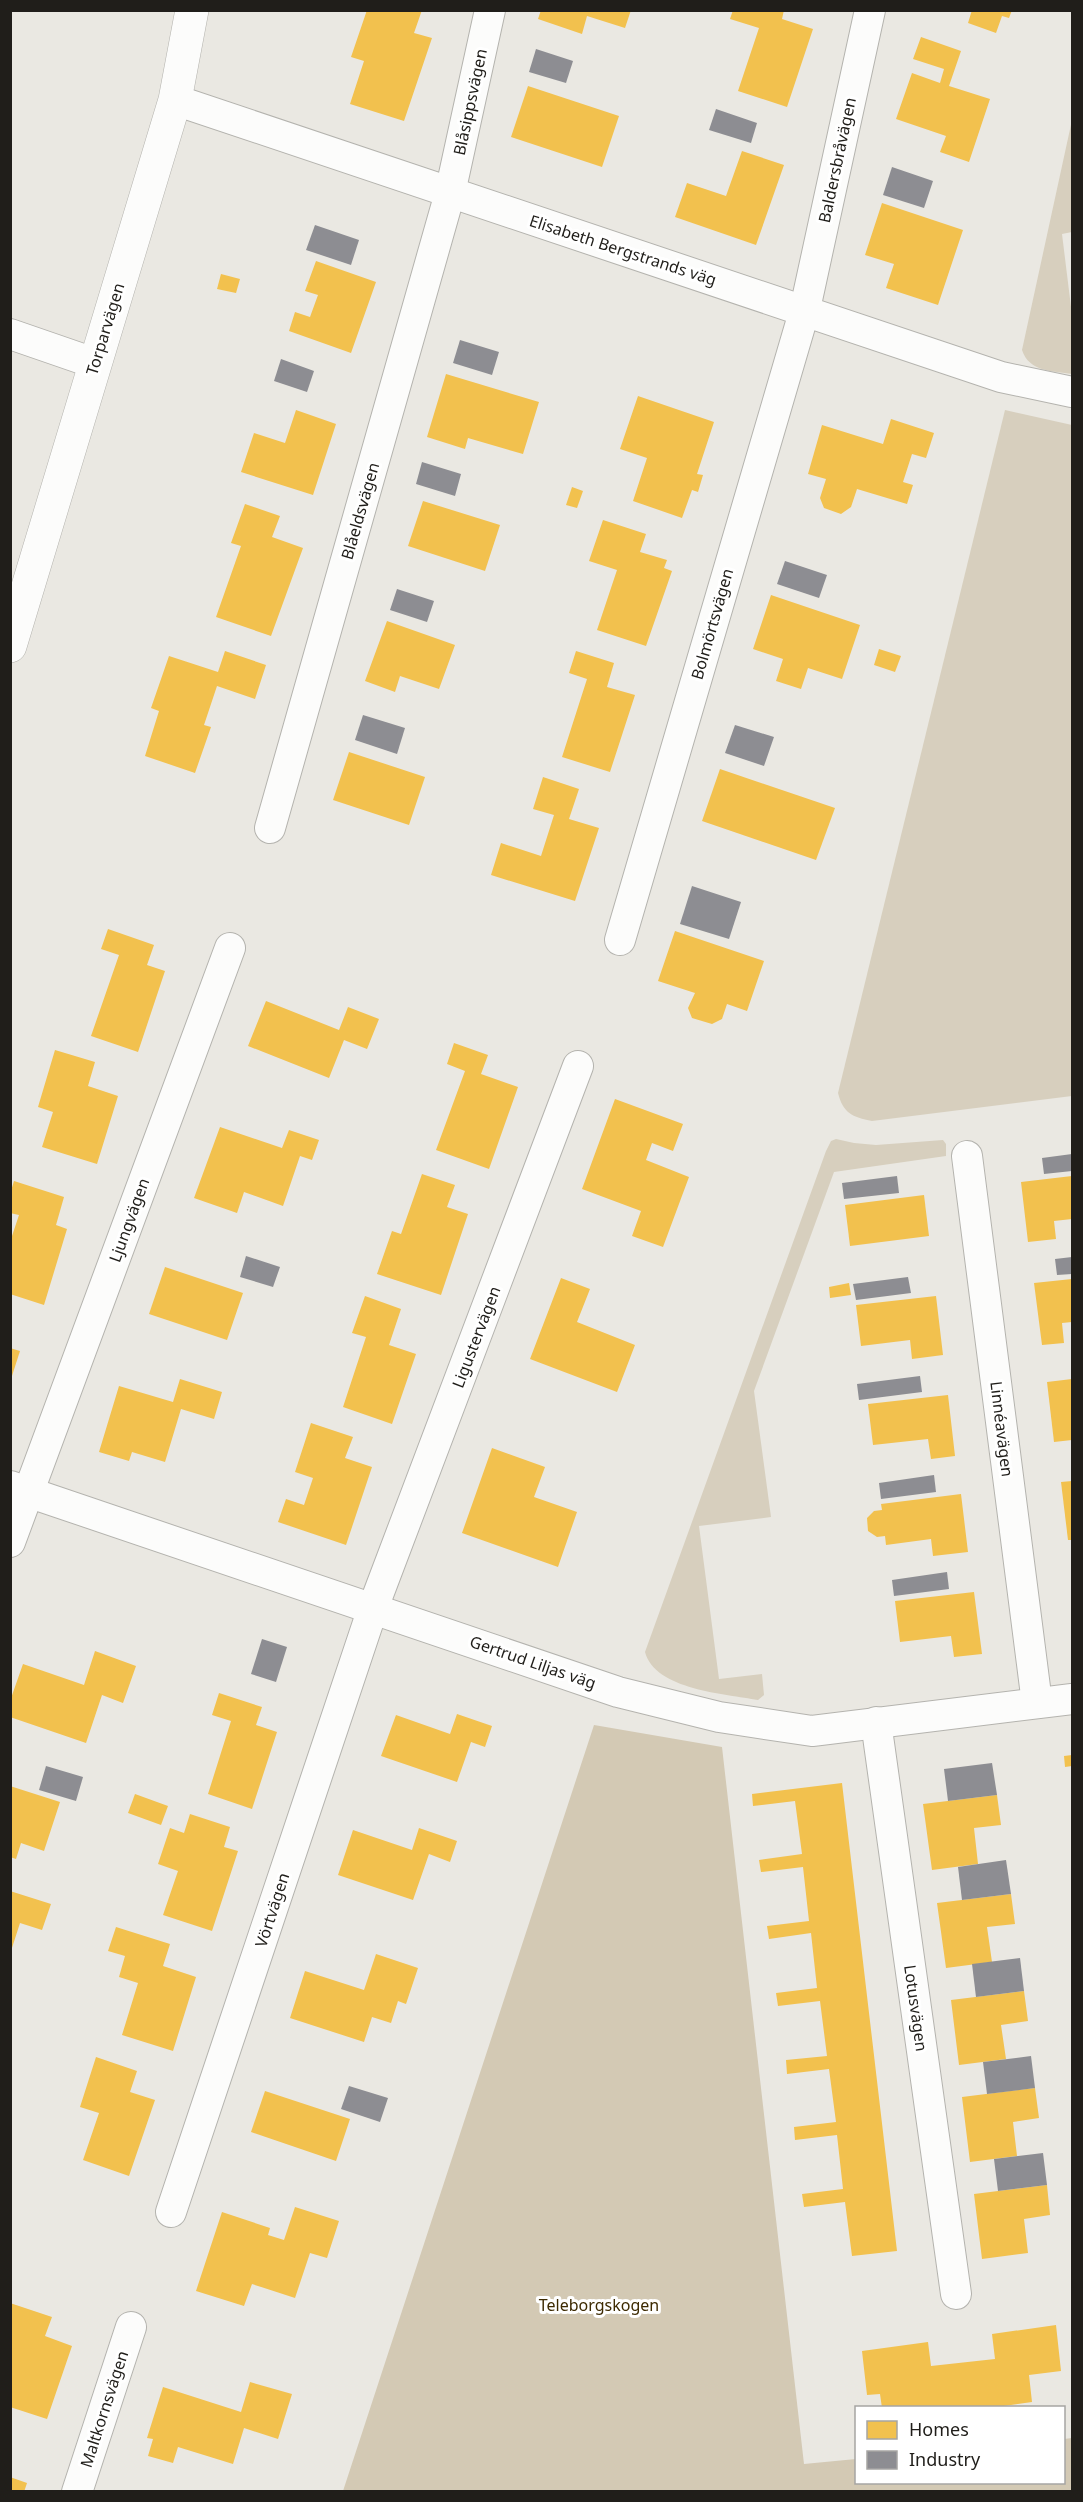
<svg xmlns="http://www.w3.org/2000/svg" width="1083" height="2502" viewBox="0 0 1083 2502" font-family="'Noto Sans',sans-serif">
  <style>
    .green { fill: #d7cfbe }
    .forest { fill: #d3c9b4 }
    .homes { fill: #f2c14e }
    .industry { fill: #8d8d92 }
    .lines { fill: none; stroke-linecap: round; stroke-linejoin: round }
    .minor-casing { stroke: #b4b3ae; stroke-width: 32 }
    .tertiary-casing { stroke: #b4b3ae; stroke-width: 34 }
    .minor { stroke: #fcfcfb; stroke-width: 30 }
    .tertiary { stroke: #fcfcfb; stroke-width: 33 }
    .labels { text-anchor: middle; stroke-width: 6; stroke-linejoin: round; paint-order: stroke }
    .street-label { font-size: 16px; fill: #201e1a; stroke: #fff }
    .park-label { font-size: 16px; fill: #3c2900; stroke: #fff }
  </style>
  <rect width="100%" height="100%" fill="#eae8e2"/>
  <g class="green">
    <path d="M1072,120V232L1062,234L1072,315V374C1053,371 1029,372 1022,350Z"/>
    <path d="M1005,410L1072,425V1096L872,1121C852,1117 843,1113 838,1093Z"/>
    <path d="M836,1139L854,1143L876,1145L943,1140L946,1144V1156L834,1172L754,1391L771,1517L699,1526L719,1679L762,1674L764,1695L758,1700C726,1694 655,1690 645,1652L826,1151L831,1141Z"/>
  </g>
  <polygon class="forest" points="594,1725 722,1747 804,2464 856,2459 856,2482 1064,2482 1064,2439 1072,2438 1072,2491 343,2491"/>
  <g class="homes">
    <polygon points="367,10 422,10 414,33 432,38 404,121 350,104 364,61 351,57"/>
    <polygon points="541,10 631,10 625,28 587,16 582,34 538,19"/>
    <polygon points="733,10 784,10 782,19 813,29 787,107 738,91 759,28 730,19"/>
    <polygon points="972,10 1012,10 1009,18 1002,16 996,33 968,23"/>
    <polygon points="921,37 961,51 949,86 990,99 969,162 940,152 946,136 896,119 912,73 940,83 944,69 913,59"/>
    <polygon points="528,86 619,116 602,167 511,137"/>
    <polygon points="742,151 784,165 756,245 675,217 687,183 726,196"/>
    <polygon points="882,203 963,230 938,305 886,288 894,264 865,255"/>
    <polygon points="316,261 376,282 351,353 289,331 295,312 310,317 318,295 305,291"/>
    <polygon points="221,274 240,279 236,293 217,289"/>
    <polygon points="446,374 539,402 523,454 468,438 465,449 427,437"/>
    <polygon points="638,396 714,422 697,474 703,475 698,492 692,490 682,518 633,501 647,458 620,449"/>
    <polygon points="296,410 336,424 313,495 241,472 254,433 285,443"/>
    <polygon points="891,419 934,433 926,458 912,454 903,482 913,485 907,504 857,489 851,507 841,514 824,508 820,498 826,479 808,474 822,425 883,444"/>
    <polygon points="572,487 583,491 577,508 566,505"/>
    <polygon points="423,501 500,525 485,571 408,546"/>
    <polygon points="245,504 280,516 272,537 303,548 271,636 216,617 241,546 231,543"/>
    <polygon points="603,520 646,534 640,552 667,560 664,568 672,571 646,646 597,630 617,570 589,561"/>
    <polygon points="771,595 860,625 842,679 808,668 801,689 776,681 783,659 753,649"/>
    <polygon points="387,621 455,645 439,689 400,676 395,692 365,681"/>
    <polygon points="879,649 901,656 895,672 874,665"/>
    <polygon points="225,651 266,665 255,699 217,686 204,725 211,727 195,773 145,756 159,711 151,708 169,656 218,672"/>
    <polygon points="576,651 614,663 607,687 635,695 610,772 562,757 587,679 569,673"/>
    <polygon points="349,752 425,777 409,825 333,800"/>
    <polygon points="720,769 835,808 816,860 702,821"/>
    <polygon points="543,777 579,789 569,819 599,828 575,901 491,875 501,843 541,856 554,815 533,809"/>
    <polygon points="108,929 154,945 147,965 165,971 138,1052 91,1036 119,955 101,949"/>
    <polygon points="675,931 764,961 747,1011 727,1004 722,1019 712,1024 692,1018 688,1008 695,993 658,981"/>
    <polygon points="266,1001 339,1030 348,1007 379,1019 367,1049 344,1040 329,1078 248,1046"/>
    <polygon points="454,1043 488,1055 481,1074 518,1087 489,1169 436,1150 465,1071 447,1064"/>
    <polygon points="55,1050 95,1062 88,1086 118,1096 97,1164 42,1147 53,1112 38,1107"/>
    <polygon points="615,1099 683,1124 673,1151 652,1143 646,1160 689,1177 663,1247 632,1236 641,1211 582,1189"/>
    <polygon points="220,1127 282,1148 289,1130 319,1140 312,1160 300,1156 283,1206 244,1192 237,1213 194,1198"/>
    <polygon points="422,1174 455,1185 447,1207 468,1214 441,1295 377,1274 392,1231 401,1234"/>
    <polygon points="1072,1176 1072,1219 1054,1221 1056,1239 1028,1242 1021,1182"/>
    <polygon points="14,1181 64,1197 56,1225 67,1229 44,1305 10,1294 10,1242 19,1215 10,1213 10,1194"/>
    <polygon points="924,1195 929,1236 850,1246 845,1205"/>
    <polygon points="165,1267 243,1293 227,1340 149,1314"/>
    <polygon points="561,1278 590,1289 577,1322 635,1345 617,1392 530,1359"/>
    <polygon points="1072,1279 1072,1322 1062,1323 1064,1343 1042,1345 1034,1283"/>
    <polygon points="849,1283 851,1295 830,1298 829,1287"/>
    <polygon points="365,1296 401,1309 389,1345 416,1354 392,1424 343,1407 366,1337 352,1333"/>
    <polygon points="936,1296 943,1355 912,1359 910,1340 861,1346 856,1305"/>
    <polygon points="10,1348 20,1351 11,1379 10,1379"/>
    <polygon points="180,1379 222,1392 214,1419 181,1409 165,1462 132,1452 129,1461 99,1452 119,1386 173,1402"/>
    <polygon points="1072,1379 1072,1440 1054,1442 1047,1382"/>
    <polygon points="948,1395 955,1456 931,1459 928,1439 873,1445 868,1404"/>
    <polygon points="311,1423 353,1437 345,1458 372,1467 346,1545 278,1522 286,1499 304,1505 313,1478 295,1472"/>
    <polygon points="492,1448 545,1467 534,1497 577,1512 558,1567 462,1533"/>
    <polygon points="1072,1481 1072,1540 1068,1540 1061,1482"/>
    <polygon points="961,1494 968,1552 933,1556 931,1539 886,1545 885,1536 877,1537 868,1531 867,1518 874,1511 882,1510 881,1504"/>
    <polygon points="974,1592 982,1654 954,1657 951,1636 900,1642 895,1601"/>
    <polygon points="95,1651 136,1666 123,1703 102,1695 86,1743 10,1717 10,1701 23,1664 84,1685"/>
    <polygon points="219,1693 262,1707 256,1725 277,1732 252,1809 208,1794 231,1721 212,1715"/>
    <polygon points="457,1714 492,1726 485,1747 471,1742 457,1782 381,1756 396,1715 450,1734"/>
    <polygon points="1072,1755 1072,1766 1065,1767 1064,1756"/>
    <polygon points="842,1783 897,2251 852,2256 845,2202 804,2207 802,2194 843,2189 837,2135 795,2140 794,2127 836,2122 829,2069 787,2074 786,2060 827,2056 820,2001 778,2006 776,1993 817,1988 811,1933 769,1939 767,1926 809,1921 803,1867 761,1872 759,1860 802,1854 795,1801 753,1806 752,1794"/>
    <polygon points="10,1786 60,1802 44,1851 21,1843 16,1859 10,1857"/>
    <polygon points="135,1794 168,1806 161,1825 128,1813"/>
    <polygon points="997,1795 1001,1825 974,1828 978,1864 932,1870 923,1804"/>
    <polygon points="190,1814 230,1827 224,1847 238,1851 212,1931 163,1915 178,1871 158,1864 170,1828 184,1833"/>
    <polygon points="419,1828 457,1841 450,1862 429,1854 413,1900 338,1875 353,1830 412,1850"/>
    <polygon points="10,1891 51,1904 42,1930 20,1923 11,1951"/>
    <polygon points="1011,1894 1015,1924 987,1927 992,1962 946,1968 937,1903"/>
    <polygon points="116,1927 170,1944 163,1966 196,1977 173,2051 122,2035 138,1983 119,1977 125,1956 108,1951"/>
    <polygon points="376,1954 418,1968 406,2004 398,2001 391,2023 372,2017 364,2042 290,2018 305,1971 364,1990"/>
    <polygon points="1024,1991 1028,2021 1001,2025 1006,2059 959,2065 951,2000"/>
    <polygon points="96,2057 137,2071 130,2092 155,2100 129,2176 83,2160 99,2113 80,2107"/>
    <polygon points="1035,2088 1039,2118 1013,2122 1017,2156 970,2162 962,2097"/>
    <polygon points="265,2091 350,2119 336,2161 251,2132"/>
    <polygon points="1047,2185 1050,2215 1024,2219 1028,2253 982,2259 974,2194"/>
    <polygon points="295,2207 339,2221 327,2258 310,2253 295,2298 252,2284 244,2306 196,2291 222,2212 270,2228 268,2235 284,2240"/>
    <polygon points="10,2303 52,2317 45,2336 72,2346 47,2419 10,2407"/>
    <polygon points="1056,2325 1061,2371 1029,2375 1032,2402 990,2408 882,2408 880,2394 867,2395 862,2351 928,2342 931,2366 995,2359 992,2334"/>
    <polygon points="250,2382 292,2394 278,2439 244,2428 233,2464 178,2447 173,2463 148,2456 153,2439 147,2438 163,2387 241,2412"/>
    <polygon points="10,2477 27,2483 24,2492 10,2492"/>
  </g>
  <g class="industry">
    <polygon points="536,49 573,61 566,83 529,72"/>
    <polygon points="716,109 757,123 751,143 709,130"/>
    <polygon points="892,167 933,181 924,208 883,195"/>
    <polygon points="315,225 359,240 351,265 306,250"/>
    <polygon points="460,340 499,352 492,375 453,363"/>
    <polygon points="281,359 314,371 307,392 274,381"/>
    <polygon points="422,462 461,474 455,496 416,484"/>
    <polygon points="785,561 827,575 819,598 777,584"/>
    <polygon points="397,589 434,601 427,622 390,610"/>
    <polygon points="363,715 405,728 397,754 355,740"/>
    <polygon points="735,725 774,737 764,766 725,753"/>
    <polygon points="692,886 741,902 729,939 680,924"/>
    <polygon points="1072,1154 1072,1171 1044,1174 1042,1158"/>
    <polygon points="897,1176 899,1193 844,1199 842,1183"/>
    <polygon points="246,1256 280,1267 273,1287 240,1277"/>
    <polygon points="1072,1257 1072,1274 1057,1275 1055,1259"/>
    <polygon points="908,1277 911,1293 856,1300 853,1284"/>
    <polygon points="920,1376 922,1392 859,1400 857,1384"/>
    <polygon points="934,1475 936,1492 881,1499 879,1483"/>
    <polygon points="947,1572 949,1589 894,1596 892,1580"/>
    <polygon points="262,1639 287,1647 276,1682 251,1674"/>
    <polygon points="992,1763 997,1795 948,1801 944,1769"/>
    <polygon points="46,1766 83,1777 76,1801 39,1790"/>
    <polygon points="1006,1860 1011,1894 962,1900 958,1867"/>
    <polygon points="1020,1958 1024,1991 976,1997 972,1964"/>
    <polygon points="1031,2056 1035,2088 987,2094 983,2062"/>
    <polygon points="349,2086 388,2098 380,2122 341,2109"/>
    <polygon points="1043,2153 1047,2185 998,2191 994,2159"/>
  </g>
  <g class="lines">
    <g class="minor-casing">
      <g id="minor">
        <polyline points="175,100 1001,377 1072,392"/>
        <polyline points="10,334 94,363"/>
        <polyline points="270,828 450,193 490,10"/>
        <polyline points="620,940 805,309 870,10"/>
        <polyline points="967,1156 1037,1703"/>
        <polyline points="10,1486 618,1692 719,1717 812,1731 1072,1699"/>
        <polyline points="10,1542 230,948"/>
        <polyline points="876,1722 956,2294"/>
        <polyline points="171,2212 373,1608 578,1066"/>
        <polyline points="77,2492 131,2327"/>
      </g>
    </g>
    <g class="tertiary-casing">
      <polyline id="tertiary" points="10,646 175,100 192,10"/>
    </g>
    <use href="#minor" class="minor"/>
    <use href="#tertiary" class="tertiary"/>
  </g>
  <g class="labels">
    <g class="street-label">
      <text transform="translate(470 102) rotate(-78)" y="6">Blåsippsvägen</text>
      <text transform="translate(837 160) rotate(-78)" y="6">Baldersbråvägen</text>
      <text transform="translate(623 250) rotate(18)" y="6">Elisabeth Bergstrands väg</text>
      <text transform="translate(105 329) rotate(-73)" y="6">Torparvägen</text>
      <text transform="translate(360 511) rotate(-74)" y="6">Blåeldsvägen</text>
      <text transform="translate(712 624) rotate(-74)" y="6">Bolmörtsvägen</text>
      <text transform="translate(129 1220) rotate(-70)" y="6">Ljungvägen</text>
      <text transform="translate(476 1337) rotate(-69)" y="6">Ligustervägen</text>
      <text transform="translate(1002 1429) rotate(83)" y="6">Linnéavägen</text>
      <text transform="translate(533 1662) rotate(19)" y="6">Gertrud Liljas väg</text>
      <text transform="translate(272 1910) rotate(-72)" y="6">Vörtvägen</text>
      <text transform="translate(916 2008) rotate(82)" y="6">Lotusvägen</text>
      <text transform="translate(104 2409) rotate(-72)" y="6">Maltkornsvägen</text>
    </g>
    <g class="park-label">
      <text x="599" y="2311">Teleborgskogen</text>
    </g>
  </g>
  <rect width="1083" height="2502" fill="none" stroke="#201e1a" stroke-width="24"/>
  <rect x="855" y="2406" width="210" height="78" fill="#ffffff" stroke="#a6a5a3" stroke-width="1.5"/>
  <rect x="867" y="2421" width="30" height="18" fill="#f2c14e" stroke="#a6a5a3" stroke-width="1.5"/>
  <text x="909" y="2436" font-size="18" fill="#201e1a">Homes</text>
  <rect x="867" y="2451" width="30" height="18" fill="#8d8d92" stroke="#a6a5a3" stroke-width="1.5"/>
  <text x="909" y="2466" font-size="18" fill="#201e1a">Industry</text>
</svg>
